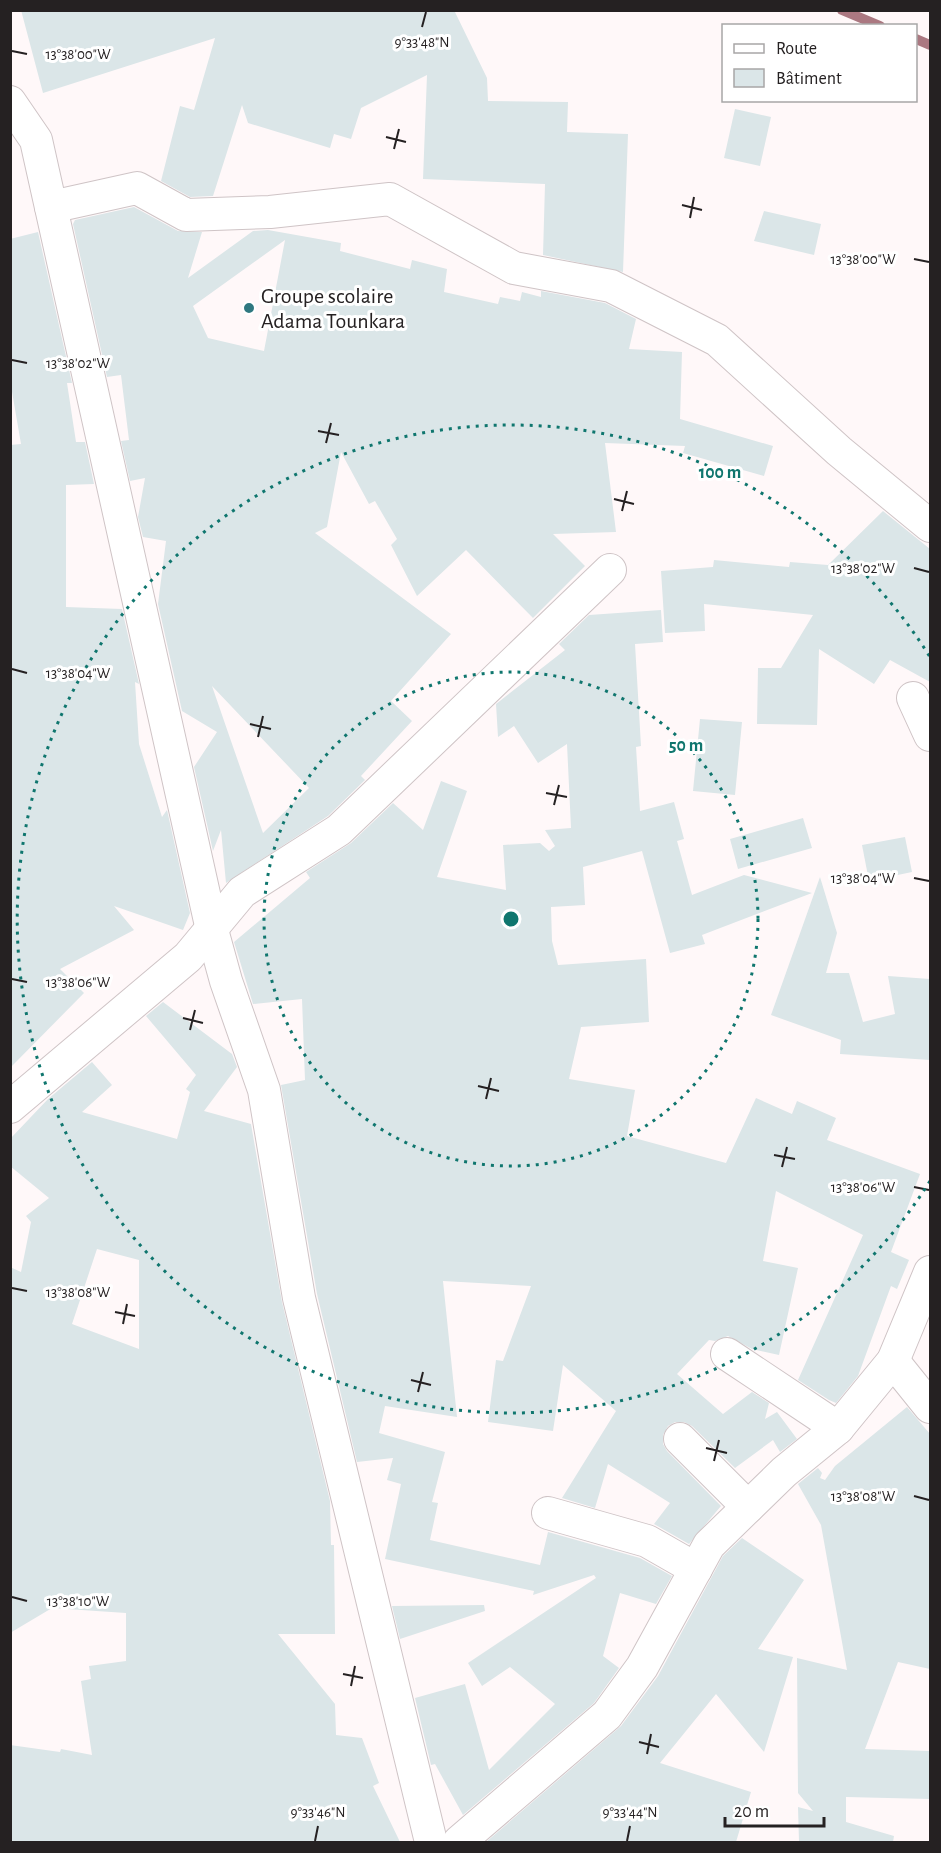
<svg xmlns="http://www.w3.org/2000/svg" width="941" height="1853" viewBox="0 0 941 1853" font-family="'Alegreya Sans',sans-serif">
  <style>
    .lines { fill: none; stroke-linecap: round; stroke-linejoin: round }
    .stream { stroke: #ab7881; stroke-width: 10 }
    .building { fill: #dbe6e8; fill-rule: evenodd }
    .street-casing { stroke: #cfc4c6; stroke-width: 34 }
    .street { stroke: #fff; stroke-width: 32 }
    .ticks { fill: none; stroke: #252122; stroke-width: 2 }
    .ring { fill: none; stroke: #0f766e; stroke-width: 3; stroke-dasharray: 3 6 }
    .poi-dot { fill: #2f7880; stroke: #fff; stroke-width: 2 }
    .labels { text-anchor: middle; stroke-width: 6; stroke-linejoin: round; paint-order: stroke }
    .poi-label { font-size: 22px; fill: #252122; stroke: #fff; text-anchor: start }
    .ticks-label { font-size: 15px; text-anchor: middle; fill: #252122; stroke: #fff; stroke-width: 6; stroke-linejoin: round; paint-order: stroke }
    .centre { fill: #0f766e; stroke: #fff; stroke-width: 3 }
    .ring-label { font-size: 18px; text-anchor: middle; font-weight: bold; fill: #0f766e; stroke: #fff; stroke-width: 6; stroke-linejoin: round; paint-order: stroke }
  </style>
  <rect width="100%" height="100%" fill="#fff8f9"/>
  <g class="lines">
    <g class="stream">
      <polyline points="842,10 880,26"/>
      <polyline points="916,39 930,45"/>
    </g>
  </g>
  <g class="building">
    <polygon points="21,10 454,10 487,78 488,101 568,102 567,132 628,134 623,272 543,255 545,184 423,179 427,75 361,108 351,139 334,134 330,148 248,123 242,105 213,196 190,197 161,181 180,106 194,110 215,38 43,93"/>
    <polygon points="735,109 771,117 760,166 724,158"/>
    <path d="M134,207L178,231L202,232L188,278L253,231L268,230L341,243L340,251L410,269L412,260L447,269L444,292L498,304L500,297L520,301L522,292L541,297V291L605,303L636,319L629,349L682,352L680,419L773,446L764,476L683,453L685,446L605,443L616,532L553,534L585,566L533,618L466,550L417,596L391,545L397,539L375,501L369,504L341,452L327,527L315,533L451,634L391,701L412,721L361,776L365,780L328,816L226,883L221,830L213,851L194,767L217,732L182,711L158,604L166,541L143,537L138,517L145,478L130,481L121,441L129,440L121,375L107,377L73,224L75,220ZM285,240L264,351L208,338L193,306ZM212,686L309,788L263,833L231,741Z"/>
    <polygon points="764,211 821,224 814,255 754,241"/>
    <polygon points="38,232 72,383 67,383 76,442 85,442 94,484 66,485 66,607 122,609 139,684 135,682 139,744 162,817 167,810 190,913 183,930 114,906 134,930 60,969 84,993 10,1068 10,445 21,444 10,380 10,239"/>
    <polygon points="883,511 930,549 930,682 890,660 874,684 819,649 817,725 757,724 758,668 781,668 813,615 704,604 705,631 665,633 661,571 713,567 714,560 789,567 790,562 828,565"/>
    <polygon points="661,610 663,642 635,644 641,746 636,747 640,811 674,802 684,839 677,841 692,895 744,875 812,893 702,935 705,944 670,953 642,851 583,867 585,905 551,907 552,941 558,965 646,959 649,1022 581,1027 569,1079 635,1090 627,1136 726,1163 756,1098 792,1114 797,1101 836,1118 827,1140 920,1174 891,1252 909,1260 897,1289 891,1286 858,1376 836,1403 829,1400 798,1380 863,1235 776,1191 763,1261 798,1268 779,1355 752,1349 728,1336 715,1341 709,1340 677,1374 723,1414 752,1392 769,1403 765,1419 777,1412 797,1439 780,1452 773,1440 735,1468 692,1426 684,1422 675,1422 668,1426 663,1435 663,1444 667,1451 721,1506 689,1544 654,1524 670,1503 608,1464 595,1508 562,1498 616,1411 563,1365 553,1431 488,1422 496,1360 503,1361 531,1286 443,1281 457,1417 385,1406 379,1433 445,1452 432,1502 438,1503 430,1540 540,1565 548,1532 640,1558 672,1576 656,1604 620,1593 603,1656 619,1668 594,1703 463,1815 435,1764 431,1765 415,1698 465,1684 489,1770 555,1704 510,1667 482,1686 468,1663 596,1578 594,1575 533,1595 534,1591 385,1559 401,1484 387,1480 393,1458 357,1462 317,1294 281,1085 305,1080 302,999 253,1004 234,942 310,878 306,872 351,843 393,803 423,830 441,781 467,791 437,877 506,890 503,845 540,843 549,851 555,846 545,830 571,828 567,744 538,763 514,726 498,737 496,704 565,650 559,644 589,615"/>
    <polygon points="700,719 742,722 735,795 693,791"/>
    <polygon points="803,818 812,848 738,869 730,839"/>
    <polygon points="905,837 912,872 869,881 862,845"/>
    <polygon points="820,877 837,933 826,973 849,973 863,1022 895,1014 888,976 930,979 930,1060 840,1054 841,1040 771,1015"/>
    <path d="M163,1002L232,1054L237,1067L204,1111L251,1124L282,1302L330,1501L331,1545H334L335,1634H278L335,1704L336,1735L362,1738L379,1783L373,1786L400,1842H10V1745L60,1752L61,1749L92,1755L81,1681L91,1679L89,1666L126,1661V1613L52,1608L10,1633V1267L21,1272L31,1222L26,1216L49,1198L10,1166V1139L48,1099L92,1062L112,1085L82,1112L177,1139L190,1092L186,1089L196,1075L146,1016ZM97,1249L139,1260V1349L72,1324Z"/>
    <polygon points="907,1407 930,1434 930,1669 898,1662 865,1749 930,1751 930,1799 846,1797 846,1822 894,1836 893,1842 799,1842 798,1807 813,1811 798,1793 797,1658 847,1670 821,1525 798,1484 818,1468 822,1473 820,1478 825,1480 835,1466"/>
    <polygon points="742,1538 804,1580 758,1649 793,1657 764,1752 716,1694 660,1763 751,1792 736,1842 486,1842 621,1726 658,1676 723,1556"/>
    <polygon points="484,1605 485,1611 400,1639 392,1606"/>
  </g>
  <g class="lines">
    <g class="street-casing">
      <g id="street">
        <polyline points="10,102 36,140 212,930 226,981 264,1090 299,1298 431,1842"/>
        <polyline points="51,207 137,188 186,215 270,212 390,199 514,268 611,286 717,340 839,451 930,526"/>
        <polyline points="913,698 930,735"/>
        <polyline points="10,1107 188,957 242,892 339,830 610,570"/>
        <polyline points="727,1354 838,1428"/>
        <polyline points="893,1361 930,1407"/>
        <polyline points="680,1439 748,1507"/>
        <polyline points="548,1513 647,1541 696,1569"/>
        <polyline points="459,1842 607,1715 642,1667 709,1545 784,1472 838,1428 893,1361 930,1272"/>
      </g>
    </g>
    <use href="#street" class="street"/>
  </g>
  <path class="ticks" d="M422,27L426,12M12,51L27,54M386,137L406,142M394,149L399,129M682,205L702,210M690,218L694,197M914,259L929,262M12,360L27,363M318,431L339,435M326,443L331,423M614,499L634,504M622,511L627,491M914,568L929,572M12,669L27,673M250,724L271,729M258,737L263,716M546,793L567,797M554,805L559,785M914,878L929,881M12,979L27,982M183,1018L203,1023M190,1030L195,1010M478,1086L499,1091M486,1099L491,1078M774,1155L795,1159M782,1167L787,1147M914,1187L929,1190M12,1288L27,1291M115,1312L135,1316M123,1324L127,1304M411,1380L431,1385M418,1392L423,1372M706,1448L727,1453M714,1461L719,1440M914,1496L929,1500M12,1597L27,1601M343,1674L363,1678M351,1686L355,1666M639,1742L659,1747M647,1754L651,1734M315,1841L318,1826M627,1841L630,1826"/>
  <g class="ring">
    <circle cx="511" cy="919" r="247"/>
    <path d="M930 1181A494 494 0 1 1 930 657"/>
  </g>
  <circle class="poi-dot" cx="249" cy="308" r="6"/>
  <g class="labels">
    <g class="poi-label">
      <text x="261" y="303">Groupe scolaire<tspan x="261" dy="25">Adama Tounkara</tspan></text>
    </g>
  </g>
  <g class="ticks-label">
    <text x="422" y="47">9°33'48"N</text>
    <text x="78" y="59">13°38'00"W</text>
    <text x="863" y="264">13°38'00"W</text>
    <text x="78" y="368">13°38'02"W</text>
    <text x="863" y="573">13°38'02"W</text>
    <text x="78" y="678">13°38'04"W</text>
    <text x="863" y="883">13°38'04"W</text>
    <text x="78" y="987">13°38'06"W</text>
    <text x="863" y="1192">13°38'06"W</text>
    <text x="78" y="1297">13°38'08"W</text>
    <text x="863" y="1501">13°38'08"W</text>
    <text x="78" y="1606">13°38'10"W</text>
    <text x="318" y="1817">9°33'46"N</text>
    <text x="630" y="1817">9°33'44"N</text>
  </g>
  <circle cx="511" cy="919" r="9" class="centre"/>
  <g class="ring-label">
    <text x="720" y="478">100 m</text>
    <text x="686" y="751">50 m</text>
  </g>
  <rect width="941" height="1853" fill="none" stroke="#252122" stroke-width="24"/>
  <rect x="722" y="24" width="195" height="78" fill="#ffffff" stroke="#a8a6a7" stroke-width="1.5"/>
  <rect x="734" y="44" width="30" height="9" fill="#ffffff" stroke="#a8a6a7" stroke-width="1.5"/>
  <text x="776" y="54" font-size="18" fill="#252122">Route</text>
  <rect x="734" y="69" width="30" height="18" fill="#dbe6e8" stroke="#a8a6a7" stroke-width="1.5"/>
  <text x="776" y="84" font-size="18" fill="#252122">Bâtiment</text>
  <path d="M725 1817v9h99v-9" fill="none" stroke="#252122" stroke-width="3"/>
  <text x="734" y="1817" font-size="18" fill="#252122" stroke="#ffffff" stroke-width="4.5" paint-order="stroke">20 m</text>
</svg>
